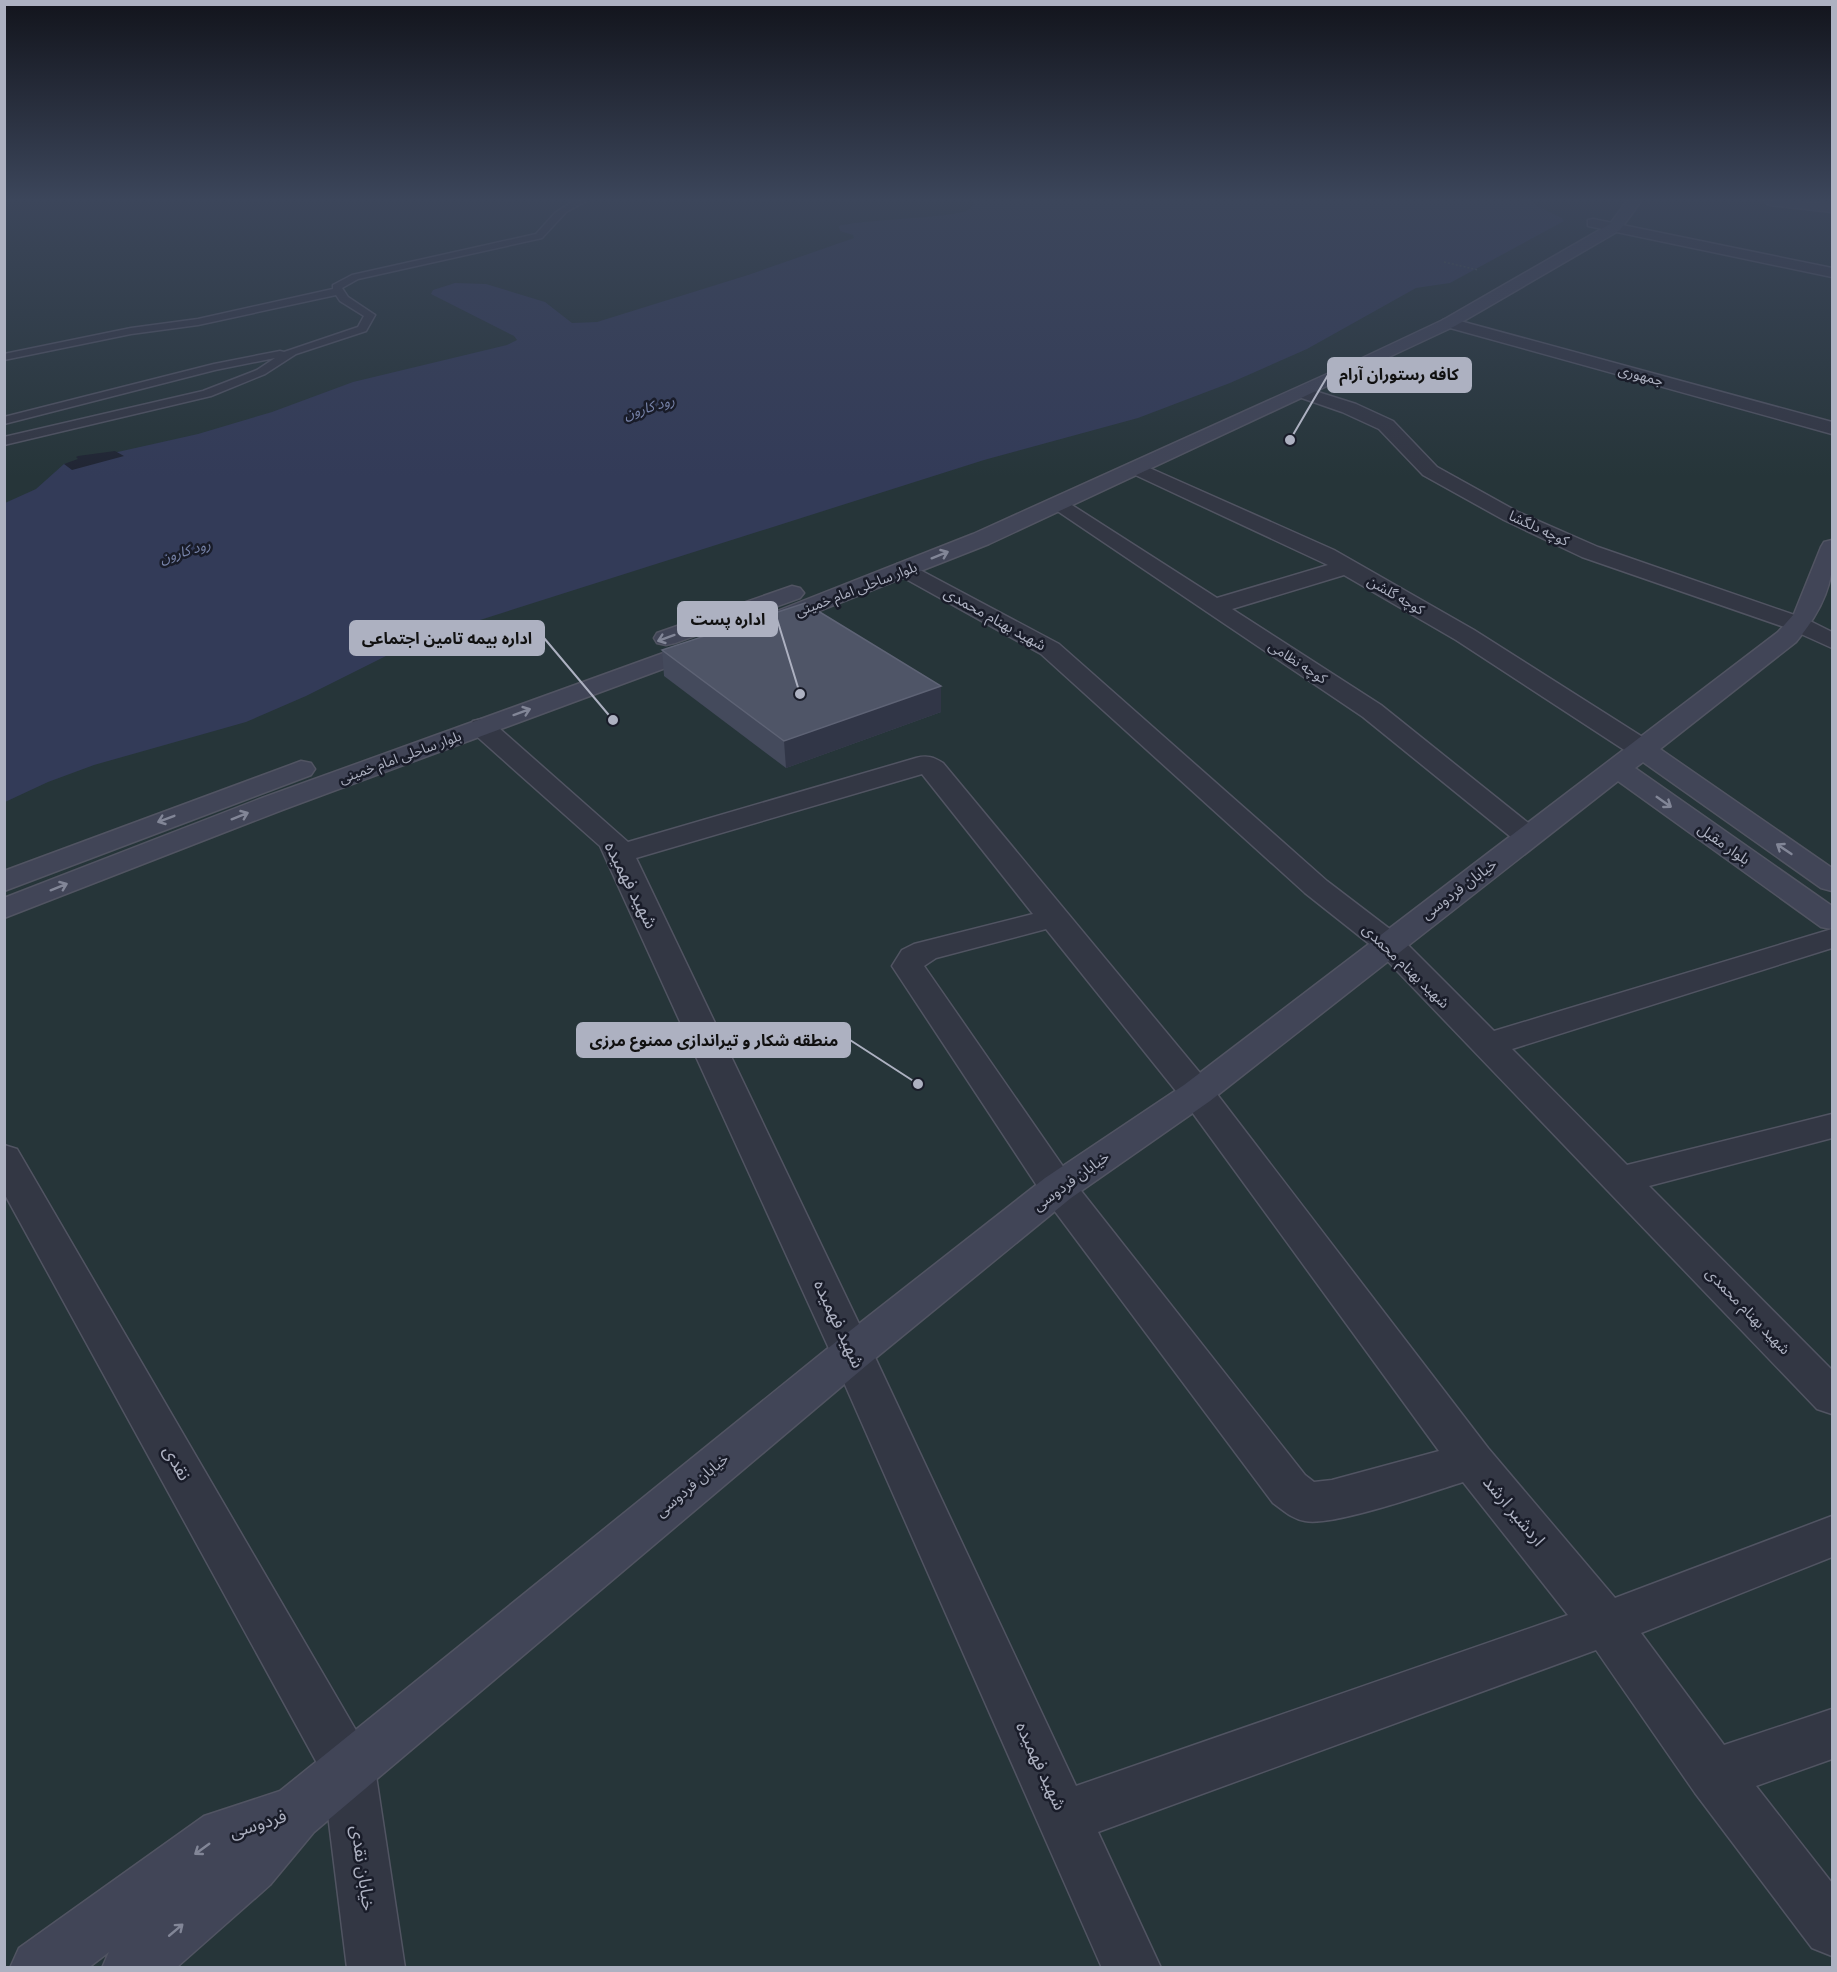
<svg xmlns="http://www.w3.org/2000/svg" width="1837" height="1972" viewBox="0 0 1837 1972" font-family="Overpass,'Noto Sans Arabic',sans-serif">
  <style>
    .green { fill: #263539 }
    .water { fill: #333b58 }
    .pier { fill: #202533 }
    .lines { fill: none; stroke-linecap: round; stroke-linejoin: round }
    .service-casing { stroke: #515462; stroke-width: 3 }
    .minor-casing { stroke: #515462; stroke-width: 3 }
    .secondary-casing { stroke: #515462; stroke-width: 3 }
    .path { stroke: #435056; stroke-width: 1.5; stroke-dasharray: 2 2; stroke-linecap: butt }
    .service { fill: #333744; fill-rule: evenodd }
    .minor { fill: #333744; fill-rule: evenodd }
    .secondary { fill: #414557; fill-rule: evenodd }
    .wall { fill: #444a5c }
    .shaded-wall { fill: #313647 }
    .building { fill: #4f5567; stroke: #5e6375; stroke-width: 1.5 }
    .oneway { stroke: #828697 }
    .labels { text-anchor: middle; stroke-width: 5; stroke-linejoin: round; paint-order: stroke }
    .far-street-label { font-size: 14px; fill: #adb1c1; stroke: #191c29 }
    .far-water-label { font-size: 14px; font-style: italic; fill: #7783a9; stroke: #191c29 }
    .street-label { font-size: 15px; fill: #adb1c1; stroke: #191c29 }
    .near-street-label { font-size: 18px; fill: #adb1c1; stroke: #191c29 }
    .leader { fill: none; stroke: #adb1c1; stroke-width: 2 }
    .callout-dot { fill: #adb1c1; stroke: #191c29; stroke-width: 2 }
    .callout { fill: #adb1c1; stroke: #adb1c1; stroke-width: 2 }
    .callout-label { font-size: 16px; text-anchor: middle; font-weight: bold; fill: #111 }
  </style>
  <rect width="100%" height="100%" fill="#202533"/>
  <rect class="green" x="5" y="201" width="1827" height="1766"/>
  <path class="water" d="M975,201H1534L1535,205L1562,218L1564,221L1450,283L1416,288L1307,349L1230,383L1138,418L984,460L420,639L306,696L246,722L94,765L48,782L5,802V503L36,489L64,464L198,434L272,412L353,382L507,345L517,340L514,336L431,294L433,290L455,283L486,284L545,302L572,323L597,322L748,275L854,238L853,235L840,231L839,226C863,219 961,218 970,209C972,206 973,203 975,201Z"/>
  <polygon class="pier" points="115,451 124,456 72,470 64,464 78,459 76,457 78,456"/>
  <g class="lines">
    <g class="service-casing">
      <polygon id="service" points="573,201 586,201 566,212 542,238 358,279 342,288 348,297 375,315 366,331 296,354 265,374 211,396 4,445 4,437 203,391 257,370 275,358 215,370 4,424 4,417 214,364 280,351 284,352 358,327 364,316 340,301 336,295 198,325 131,334 4,360 4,354 131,328 198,319 333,289 333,285 352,275 536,234 555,213"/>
    </g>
    <g class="minor-casing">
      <g id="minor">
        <polygon points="1593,219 1832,268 1832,277 1588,226 1588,220"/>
        <polygon points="1449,318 1832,422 1832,434 1443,326 1441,323 1443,320"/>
        <polygon points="1302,387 1356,404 1393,421 1437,467 1518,512 1598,547 1806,619 1832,632 1832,648 1790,629 1582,557 1504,520 1423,475 1379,429 1342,412 1296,396 1293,392"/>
        <polygon points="1136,462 1334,550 1474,630 1652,743 1656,749 1652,755 1642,757 1632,755 1456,640 1344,575 1232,609 1381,705 1537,830 1542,836 1537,842 1527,845 1517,842 1363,717 1047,504 1050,500 1064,500 1217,598 1328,565 1129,472 1126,468 1129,464"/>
        <polygon points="905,562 1059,644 1327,881 1399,936 1494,1031 1832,929 1832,948 1512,1049 1627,1165 1832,1114 1832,1138 1649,1186 1832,1370 1832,1414 1817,1409 1377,950 1305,893 1041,654 897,574 894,569 897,564"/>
        <path d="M482,719L491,721L628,842L916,758C927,755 934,757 943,763L1210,1085L1488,1448L1615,1598L1832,1516V1557L1641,1633L1724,1745L1832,1709V1759L1756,1786L1832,1883V1956L1812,1948L1695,1793L1596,1650L1098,1832L1161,1968H1102L831,1353L600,846L473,733L469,727L473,721ZM922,774L1033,914L914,944L902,950L892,966L1045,1198L1273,1503C1283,1510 1292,1519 1305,1521C1332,1527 1431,1492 1463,1482L1568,1615L1076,1786L873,1353L636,858ZM1046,929L1184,1101L1439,1451L1332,1480L1314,1482L1305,1475L1071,1178L924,966L936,958Z"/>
        <polygon points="4,1145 17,1149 368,1751 375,1769 405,1968 347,1968 323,1774 4,1193"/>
      </g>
    </g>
    <g class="secondary-casing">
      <g id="secondary">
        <polygon points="1627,201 1641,201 1620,230 1455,326 989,544 778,627 762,627 758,622 762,617 973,534 1356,361 1443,320 1610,224"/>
        <polygon points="1763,201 1832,204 1832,212 1770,205"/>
        <path d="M1832,540C1837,580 1821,612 1796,642L1660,749L1832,868V891L1821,888L1643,762L1635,768L1832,906V929L1821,927L1618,781L1210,1101L1071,1198L867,1365L314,1832L270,1885L176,1968H102L109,1952L88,1968H10L19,1948L204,1816L280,1791L837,1341L1045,1178L1184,1085L1778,632L1794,614L1821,547L1824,542Z"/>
        <polygon points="792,586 800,588 804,593 800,598 675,643 666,645 657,643 654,638 657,633"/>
        <polygon points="705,638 714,640 717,645 714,650 282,810 4,918 4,898 262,798"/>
        <polygon points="301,761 311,763 315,769 311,775 4,891 4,871"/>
      </g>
    </g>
    <polyline class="path" points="1444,262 1478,270"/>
    <use href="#service" class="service"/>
    <use href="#minor" class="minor"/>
    <use href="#secondary" class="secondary"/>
  </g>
  <polygon class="wall" points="662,650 941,712 786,768 664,676"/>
  <polygon class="shaded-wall" points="941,686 941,712 786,768 784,741"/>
  <polygon class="building" points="805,603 941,686 784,741 662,650"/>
  <defs><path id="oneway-shaft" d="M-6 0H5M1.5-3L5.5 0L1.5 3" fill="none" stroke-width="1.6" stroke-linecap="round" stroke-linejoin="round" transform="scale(1.5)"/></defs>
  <g class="oneway">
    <use href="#oneway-shaft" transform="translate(940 555) rotate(-22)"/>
    <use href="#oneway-shaft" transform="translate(666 638) rotate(160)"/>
    <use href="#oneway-shaft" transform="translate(522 712) rotate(-20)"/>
    <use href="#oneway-shaft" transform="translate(1664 802) rotate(35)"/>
    <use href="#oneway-shaft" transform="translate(240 816) rotate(-22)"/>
    <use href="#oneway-shaft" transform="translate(166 819) rotate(159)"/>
    <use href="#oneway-shaft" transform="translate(1784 849) rotate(-146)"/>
    <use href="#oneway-shaft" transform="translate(59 887) rotate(-22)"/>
    <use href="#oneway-shaft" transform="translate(202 1849) rotate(144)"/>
    <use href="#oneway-shaft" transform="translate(176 1930) rotate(-40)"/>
  </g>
  <linearGradient id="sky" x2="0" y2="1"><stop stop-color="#12141c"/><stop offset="0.42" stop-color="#3c465b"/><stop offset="1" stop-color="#3c465b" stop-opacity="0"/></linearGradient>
  <rect width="1837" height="477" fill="url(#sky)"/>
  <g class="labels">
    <g class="far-street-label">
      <text transform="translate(1641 375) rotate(15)" y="5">جمهوری</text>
      <text transform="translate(1539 528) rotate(25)" y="5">کوچه دلگشا</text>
      <text transform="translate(856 589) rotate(-21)" y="5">بلوار ساحلی امام خمینی</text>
      <text transform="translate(1396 595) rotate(30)" y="5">کوچه گلشن</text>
      <text transform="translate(1298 662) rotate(33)" y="5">کوچه نظامی</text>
      <text transform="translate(400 757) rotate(-20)" y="5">بلوار ساحلی امام خمینی</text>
    </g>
    <g class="far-water-label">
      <text transform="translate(649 407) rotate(-17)" y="5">رود کارون</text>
      <text transform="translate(185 551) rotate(-17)" y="5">رود کارون</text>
    </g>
    <g class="street-label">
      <text transform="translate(995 619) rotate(29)" y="5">شهید بهنام محمدی</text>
      <text transform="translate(1724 844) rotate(35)" y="5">بلوار مقبل</text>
      <text transform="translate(1459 889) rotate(-37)" y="5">خیابان فردوسی</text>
      <text transform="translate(1406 966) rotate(44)" y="5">شهید بهنام محمدی</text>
      <text transform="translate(1071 1181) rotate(-36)" y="5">خیابان فردوسی</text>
      <text transform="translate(1748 1311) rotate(46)" y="5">شهید بهنام محمدی</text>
      <text transform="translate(692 1485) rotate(-40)" y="5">خیابان فردوسی</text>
    </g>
    <g class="near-street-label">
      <text transform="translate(631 885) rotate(63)" y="6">شهید فهمیده</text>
      <text transform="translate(839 1324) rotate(65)" y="6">شهید فهمیده</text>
      <text transform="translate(177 1463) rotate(61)" y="6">نقدی</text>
      <text transform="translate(1514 1511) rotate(50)" y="6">اردشیر ارشد</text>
      <text transform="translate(1041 1766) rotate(65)" y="6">شهید فهمیده</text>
      <text transform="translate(258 1824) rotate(-17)" y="6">فردوسی</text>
      <text transform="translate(363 1868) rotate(82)" y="6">خیابان نقدی</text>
    </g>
  </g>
  <path class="leader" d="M1290 440L1328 375M800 694L777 619M613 720L544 638M918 1084L850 1040"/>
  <g class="callout-dot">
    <circle cx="1290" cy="440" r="6"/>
    <circle cx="800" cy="694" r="6"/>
    <circle cx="613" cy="720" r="6"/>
    <circle cx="918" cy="1084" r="6"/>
  </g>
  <g class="callout">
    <rect x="1328" y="358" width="143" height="34" rx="6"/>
    <rect x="678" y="602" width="99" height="34" rx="6"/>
    <rect x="350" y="621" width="194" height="34" rx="6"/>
    <rect x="577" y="1023" width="273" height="34" rx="6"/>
  </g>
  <g class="callout-label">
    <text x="1399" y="380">کافه رستوران آرام</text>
    <text x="728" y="625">اداره پست</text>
    <text x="447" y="644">اداره بیمه تامین اجتماعی</text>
    <text x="714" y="1046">منطقه شکار و تیراندازی ممنوع مرزی</text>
  </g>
  <rect width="1837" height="1972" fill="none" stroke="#adb1c1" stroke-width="12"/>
</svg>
